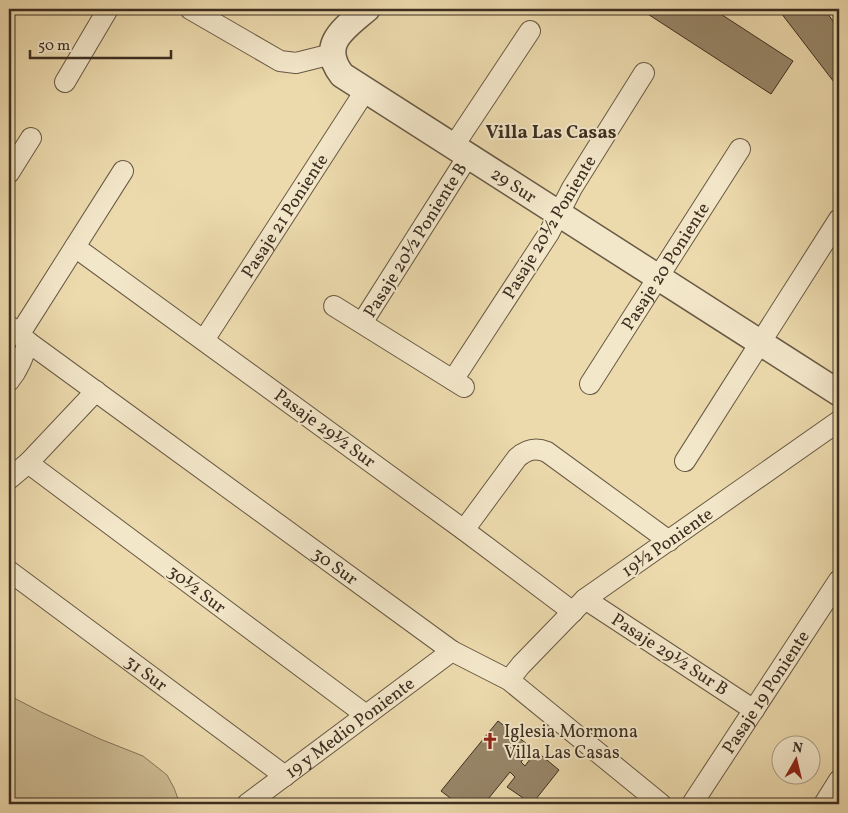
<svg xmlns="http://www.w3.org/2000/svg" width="848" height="813" viewBox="0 0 848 813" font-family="Vollkorn,serif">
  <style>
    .green { fill: #cebd95; stroke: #85765b }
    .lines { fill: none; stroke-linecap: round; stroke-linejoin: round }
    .stream { stroke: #827258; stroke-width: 5.5 }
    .building { fill: #98876a; stroke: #3c2e21 }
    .minor-casing { stroke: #685944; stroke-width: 22 }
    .tertiary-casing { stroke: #685944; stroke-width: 28 }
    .minor { stroke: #f3e7ca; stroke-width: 20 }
    .tertiary { stroke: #f3e7ca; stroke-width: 25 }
    .labels { text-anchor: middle; stroke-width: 4; stroke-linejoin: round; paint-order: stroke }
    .street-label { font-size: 18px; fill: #3c2e21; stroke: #f3e7ca }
    .poi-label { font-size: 18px; fill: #3c2e21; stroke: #f3e7ca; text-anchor: start }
    .neighbourhood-label { font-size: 19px; font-weight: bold; fill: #3c2e21; stroke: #f3e7ca }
  </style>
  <rect width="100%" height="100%" fill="#ecdaad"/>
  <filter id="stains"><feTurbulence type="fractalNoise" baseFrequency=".004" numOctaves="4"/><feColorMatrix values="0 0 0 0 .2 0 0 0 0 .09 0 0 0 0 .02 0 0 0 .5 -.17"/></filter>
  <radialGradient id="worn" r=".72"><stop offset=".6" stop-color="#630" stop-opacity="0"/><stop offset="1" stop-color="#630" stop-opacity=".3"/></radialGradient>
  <polygon class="green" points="9,693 16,699 41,712 100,739 143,756 167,775 174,788 180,804 9,804"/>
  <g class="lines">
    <polyline class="stream" points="9,797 19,804"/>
  </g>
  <g class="building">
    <polygon points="640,9 713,9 793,61 771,94"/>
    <polygon points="778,9 824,9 839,29 839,79 834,82"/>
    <polygon points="498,721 532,748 521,762 525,766 536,751 559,770 532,804 507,787 515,777 510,772 484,804 458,804 441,791"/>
  </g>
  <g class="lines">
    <g class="minor-casing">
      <g id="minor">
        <polyline points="190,9 280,61 296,63 332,54"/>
        <polyline points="65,82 108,9"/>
        <polyline points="453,147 530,31"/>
        <polyline points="9,173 31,138"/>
        <polyline points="75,247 464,530 573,612"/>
        <polyline points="334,306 464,387"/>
        <polyline points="362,323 468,156"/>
        <path id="s1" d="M9,326L28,342L452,651L509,680L661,804"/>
        <polyline points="19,335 123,171"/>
        <path id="s2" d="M204,340L365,91"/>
        <polyline points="453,380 549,233 572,188 644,73"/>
        <path d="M9,381C19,369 23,357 28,342"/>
        <path id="s3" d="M590,384L740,149"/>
        <polyline points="685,461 839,219"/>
        <polyline points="28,463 366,715"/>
        <polyline points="9,479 28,463 96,391"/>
        <path d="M464,530L517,458C526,450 535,447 547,452L669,541"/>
        <path id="s4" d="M9,571L285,776"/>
        <polyline points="585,599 754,710"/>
        <polyline points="509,680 521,665 585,599 839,421"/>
        <path id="s5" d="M247,804L452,651"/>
        <path id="s6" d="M692,804L839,580"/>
        <polyline points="824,804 839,780"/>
      </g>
    </g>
    <g class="tertiary-casing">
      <g id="tertiary">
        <path id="s7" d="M367,9C345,28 318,44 342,75L839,393"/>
      </g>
    </g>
    <use href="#minor" class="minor"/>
    <use href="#tertiary" class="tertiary"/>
  </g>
  <defs>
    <g id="church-bare" transform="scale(1.35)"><path d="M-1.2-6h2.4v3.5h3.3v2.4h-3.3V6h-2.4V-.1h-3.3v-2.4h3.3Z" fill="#8f2418" stroke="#f3e7ca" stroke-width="2.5" paint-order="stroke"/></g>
  </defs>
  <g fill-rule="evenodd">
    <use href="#church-bare" x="490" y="741"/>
  </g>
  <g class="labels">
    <g class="street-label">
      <text dy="6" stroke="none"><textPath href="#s7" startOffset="286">29 Sur</textPath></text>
      <text dy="6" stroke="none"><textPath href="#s2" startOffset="148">Pasaje 21 Poniente</textPath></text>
      <text transform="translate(549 227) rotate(-59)" y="6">Pasaje 20½ Poniente</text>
      <text transform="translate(415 240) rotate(-58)" y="6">Pasaje 20½ Poniente B</text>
      <text dy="6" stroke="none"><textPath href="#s3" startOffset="140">Pasaje 20 Poniente</textPath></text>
      <text transform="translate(325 428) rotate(36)" y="6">Pasaje 29½ Sur</text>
      <text transform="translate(667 542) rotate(-35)" y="6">19½ Poniente</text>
      <text dy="6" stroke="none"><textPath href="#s1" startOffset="405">30 Sur</textPath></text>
      <text transform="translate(197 589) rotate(37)" y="6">30½ Sur</text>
      <text transform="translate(670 654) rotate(33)" y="6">Pasaje 29½ Sur B</text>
      <text dy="6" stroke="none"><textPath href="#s4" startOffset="171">31 Sur</textPath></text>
      <text dy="6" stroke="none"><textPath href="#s6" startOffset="134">Pasaje 19 Poniente</textPath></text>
      <text dy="6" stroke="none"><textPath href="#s5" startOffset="128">19 y Medio Poniente</textPath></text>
    </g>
    <g class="poi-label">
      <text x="504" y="737">Iglesia Mormona<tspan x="504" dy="21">Villa Las Casas</tspan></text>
    </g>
    <g class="neighbourhood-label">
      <text x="551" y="138">Villa Las Casas</text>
    </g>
  </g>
  <rect width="848" height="813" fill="none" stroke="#ecdaad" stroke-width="30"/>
  <rect x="10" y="10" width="828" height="793" fill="none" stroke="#3c2e21" stroke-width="2.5"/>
  <rect x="15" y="15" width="818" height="783" fill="none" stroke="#3c2e21"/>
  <g transform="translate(796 760) rotate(8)"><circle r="24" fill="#f3e7ca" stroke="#aa9d86"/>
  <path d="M0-4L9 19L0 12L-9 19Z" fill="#8f2418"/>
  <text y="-8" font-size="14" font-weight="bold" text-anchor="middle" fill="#3c2e21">N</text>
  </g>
  <path d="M30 50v8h141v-8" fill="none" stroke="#3c2e21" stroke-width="2.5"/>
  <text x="38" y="50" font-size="15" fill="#3c2e21" stroke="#f3e7ca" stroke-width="4" paint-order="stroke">50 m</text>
  <rect width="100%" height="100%" filter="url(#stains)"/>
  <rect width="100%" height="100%" fill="url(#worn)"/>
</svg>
